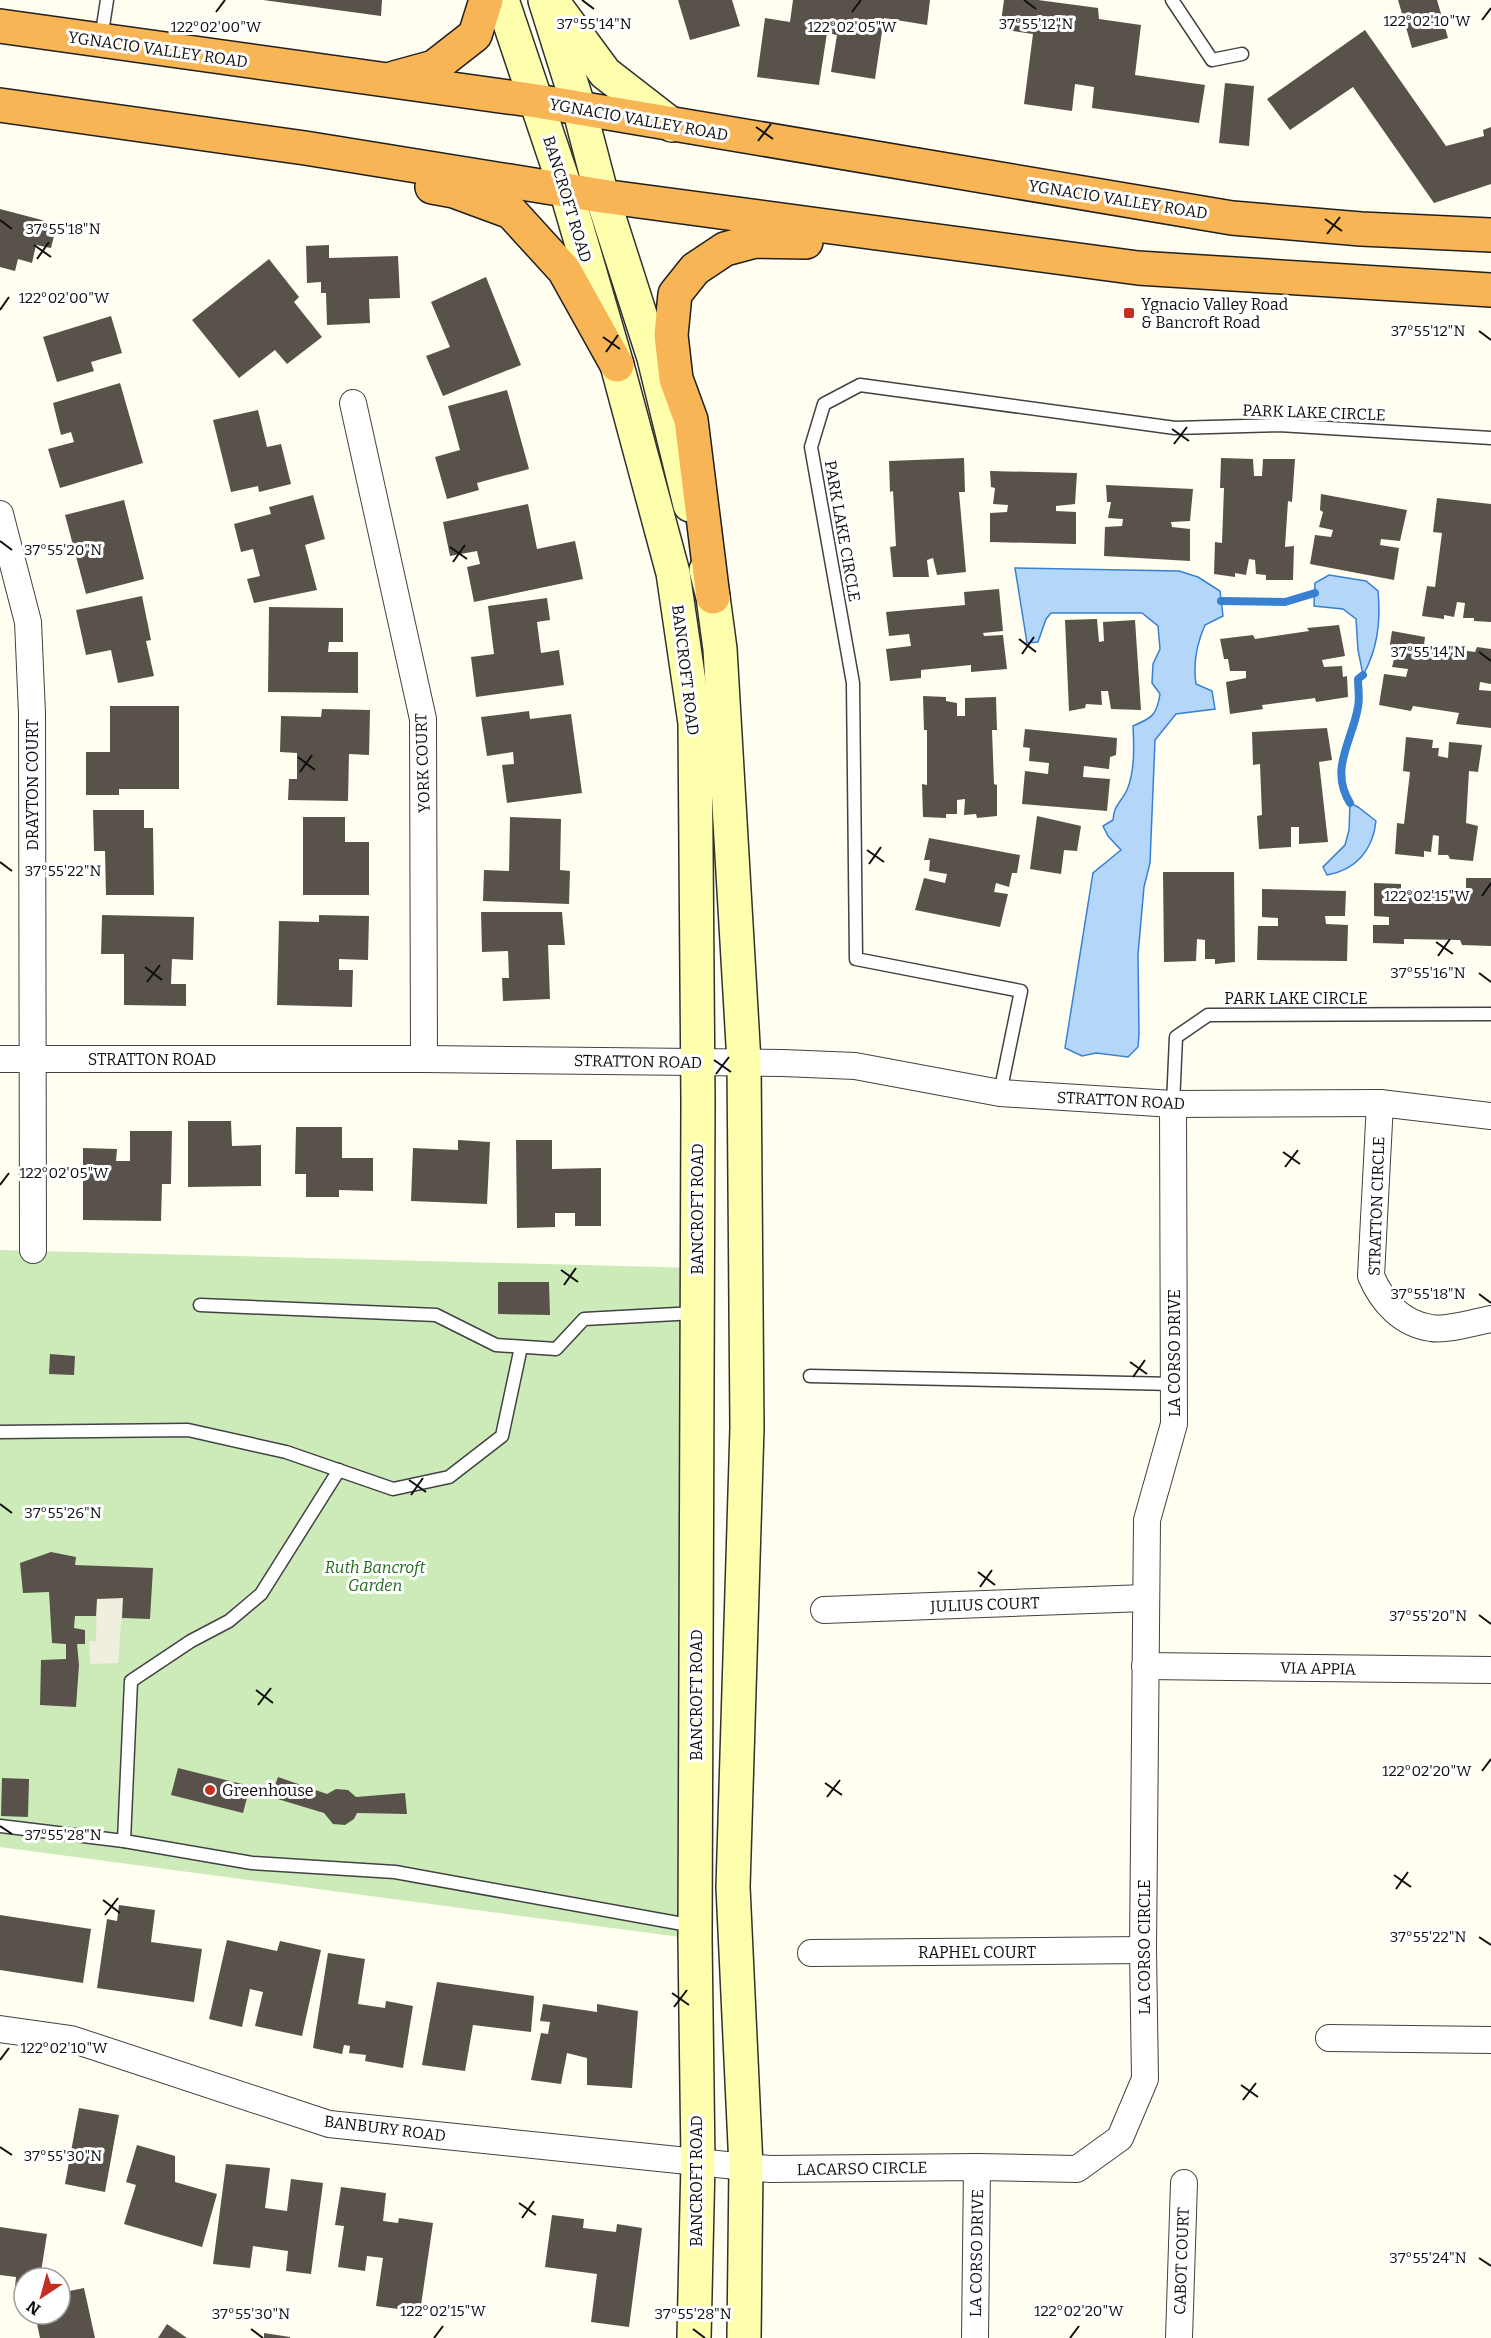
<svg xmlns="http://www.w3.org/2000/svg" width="1491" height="2338" viewBox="0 0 1491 2338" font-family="Bitter,serif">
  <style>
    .green { fill: #ccebb9 }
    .plaza { fill: #f0eedf }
    .water { fill: #b4d6f8; stroke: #3881d2; stroke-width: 1.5 }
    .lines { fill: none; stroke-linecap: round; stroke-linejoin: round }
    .stream { stroke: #3881d2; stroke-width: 8 }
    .building { fill: #58524b }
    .lane-casing { stroke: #424242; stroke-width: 15 }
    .street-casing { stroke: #424242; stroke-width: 28 }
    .secondary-casing { stroke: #313131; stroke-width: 36 }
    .highway-casing { stroke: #202020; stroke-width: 36 }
    .lane { stroke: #fff; stroke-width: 12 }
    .street { stroke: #fff; stroke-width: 26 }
    .secondary { stroke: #feffac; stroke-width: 33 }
    .highway { stroke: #f8b555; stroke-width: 33 }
    .ticks { fill: none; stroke: #0f0f0f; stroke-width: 2 }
    .poi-dot { fill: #c42f22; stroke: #fff; stroke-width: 2 }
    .labels { text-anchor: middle; stroke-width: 6; stroke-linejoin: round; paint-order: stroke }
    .street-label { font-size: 16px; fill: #0f0f0f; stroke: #fff }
    .poi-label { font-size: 16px; fill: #0f0f0f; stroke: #fff; text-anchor: start }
    .park-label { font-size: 16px; font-style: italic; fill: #22691c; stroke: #fff }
    .ticks-label { font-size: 15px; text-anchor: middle; fill: #0f0f0f; stroke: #fff; stroke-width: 6; stroke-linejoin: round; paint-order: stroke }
  </style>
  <rect width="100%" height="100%" fill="#fffef1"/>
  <polygon class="green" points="0,1250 697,1268 695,1939 0,1847"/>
  <polygon class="plaza" points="123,1598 118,1663 90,1664 89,1641 96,1641 97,1599"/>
  <g class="water">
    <path d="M1015,568L1179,571L1198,577L1220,591L1223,616L1205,625C1197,643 1193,664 1196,684L1212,691L1215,709L1176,714L1155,740L1150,863L1144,887L1138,954L1139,1034L1138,1047L1128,1057L1096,1053L1082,1056L1065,1048L1093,873L1121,850L1108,836L1103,826L1113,820C1114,804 1121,803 1127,790C1135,771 1134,746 1133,726C1152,718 1157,715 1160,694L1152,683L1153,664L1160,649L1158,626L1142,613H1051L1046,619L1038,642L1027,643Z"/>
    <path d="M1329,575L1366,581L1378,591C1381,621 1378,649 1363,675L1358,650L1356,619L1343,609L1314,606L1315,583Z"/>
    <path d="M1350,803L1358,807L1376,821C1373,850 1356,870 1327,875L1323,867L1345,845L1349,830Z"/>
  </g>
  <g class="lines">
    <g class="stream">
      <polyline points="1221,601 1285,602 1315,593"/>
      <path d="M1350,803C1329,769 1352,742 1358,707C1360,698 1358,688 1358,679L1363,675"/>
    </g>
  </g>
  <g class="building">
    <polygon points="263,0 382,0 381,16"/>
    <polygon points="678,0 732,0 740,26 690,40"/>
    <polygon points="793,0 930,0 927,25 884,18 875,79 831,72 837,35 827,33 819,85 757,77 765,18 790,22"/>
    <polygon points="1004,0 1038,0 1098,8 1099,19 1141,25 1135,75 1205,85 1199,123 1092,108 1094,87 1075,84 1072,111 1024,104 1033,34 1000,29"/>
    <polygon points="1398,0 1437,0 1448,38 1412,48"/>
    <polygon points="1365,30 1446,146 1484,136 1483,130 1491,127 1491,184 1434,203 1353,87 1290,130 1267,99"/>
    <polygon points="1225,83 1254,86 1249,146 1219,143"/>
    <polygon points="0,209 57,224 51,248 36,245 32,263 18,259 15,271 0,267"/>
    <polygon points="329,245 329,258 398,256 400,298 369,299 370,323 327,325 326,293 321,293 321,282 307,283 306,246"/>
    <polygon points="269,259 299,297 294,302 322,337 287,364 275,350 239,378 192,320"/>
    <polygon points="486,277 521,365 443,396 426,356 450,347 431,302"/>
    <polygon points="111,316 122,353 91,362 94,371 57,382 43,337"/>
    <polygon points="120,383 143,463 60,488 48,449 74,442 71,432 61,435 53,403"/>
    <polygon points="507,390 529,469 477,483 479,490 447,499 435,457 460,450 448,406"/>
    <polygon points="258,410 267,447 281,444 291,484 259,492 258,486 231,492 213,420"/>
    <polygon points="964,458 965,492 959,492 966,572 937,575 933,558 927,560 929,577 893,577 890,547 896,546 893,491 890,492 889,461"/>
    <polygon points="1221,458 1253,459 1254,476 1262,476 1263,459 1295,459 1292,502 1288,501 1285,547 1294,546 1293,580 1266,580 1266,575 1256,574 1255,560 1249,559 1246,575 1235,573 1235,577 1214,574 1215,542 1222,543 1224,488 1220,488"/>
    <polygon points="990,471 1077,473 1075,504 1056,506 1056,511 1076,512 1076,544 990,542 990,513 1007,512 1008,505 993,504 995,488 991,487"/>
    <polygon points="1106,485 1193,489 1190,521 1171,522 1172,527 1190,529 1190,561 1104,556 1105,527 1122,526 1123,519 1108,518 1111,502 1107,502"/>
    <polygon points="1321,494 1407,510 1400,541 1381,539 1380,545 1399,548 1394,580 1310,564 1315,535 1331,537 1333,530 1319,527 1323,512 1320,510"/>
    <polygon points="313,495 325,539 305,545 317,590 254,603 247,579 260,576 253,549 241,552 234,524 271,514 269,507"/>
    <polygon points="1437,498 1491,504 1491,622 1474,621 1474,618 1463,618 1465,603 1457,602 1454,617 1444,615 1444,619 1422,616 1427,586 1435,587 1442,533 1433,532"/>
    <polygon points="124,500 144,579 86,594 65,515"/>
    <polygon points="528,504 537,549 575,541 583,579 474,602 467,567 480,564 477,551 450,556 443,522"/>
    <polygon points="999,589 1003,631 983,633 984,636 1003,635 1007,669 971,672 971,665 921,670 921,678 890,681 886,649 911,646 909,634 889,636 886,612 965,605 964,592"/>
    <polygon points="142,596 151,640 146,641 154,676 118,683 111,650 86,655 76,610"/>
    <polygon points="547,598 550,620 537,622 541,653 559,650 564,685 476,697 471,657 494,654 488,606"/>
    <polygon points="269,607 343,608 343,642 329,642 328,652 358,652 358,693 268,692"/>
    <polygon points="1097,619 1099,642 1104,641 1103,622 1135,620 1141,710 1111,709 1108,691 1101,691 1102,705 1086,704 1085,708 1069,711 1065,620"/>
    <polygon points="1339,625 1345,656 1322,660 1324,667 1342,666 1343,677 1347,676 1348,697 1316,702 1315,698 1262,705 1263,709 1230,714 1226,682 1246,678 1246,671 1230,671 1228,659 1224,659 1220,639 1253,635 1255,639 1309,631 1307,628"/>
    <polygon points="1392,631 1425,637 1424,645 1475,652 1477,647 1491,649 1491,684 1480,682 1479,690 1491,691 1491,728 1456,724 1459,713 1413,706 1411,711 1379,705 1384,674 1406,677 1408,669 1392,667 1396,652 1389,650"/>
    <polygon points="923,696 946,697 946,701 957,703 957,716 965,716 965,698 996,697 997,730 992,730 994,784 997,785 997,816 977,818 976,814 964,815 965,799 957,800 957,814 946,814 946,818 923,817 922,784 927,785 927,730 924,730"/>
    <polygon points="110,706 179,706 179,789 119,789 119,795 86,795 86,752 110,752"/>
    <polygon points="322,709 370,710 369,755 349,754 348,801 288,800 289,779 297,779 297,753 280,752 281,716 321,717"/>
    <polygon points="529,711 530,719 571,714 582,793 507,803 502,765 514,764 513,752 487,756 481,717"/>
    <polygon points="1327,728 1332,760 1319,762 1328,842 1299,844 1299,827 1291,827 1291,847 1259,849 1257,816 1262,815 1260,764 1253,765 1252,732"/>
    <polygon points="1025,729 1117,738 1116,755 1110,757 1109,769 1084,766 1083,777 1110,779 1107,811 1022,804 1025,771 1048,774 1049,763 1029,761 1030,748 1023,747"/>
    <polygon points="1406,737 1433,740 1432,748 1439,748 1438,756 1448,758 1449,742 1482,745 1478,772 1469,771 1466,823 1478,826 1473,861 1450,859 1448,855 1438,855 1439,836 1433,835 1431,852 1424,851 1424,857 1395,854 1397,823 1404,824 1410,772 1403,771"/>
    <polygon points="93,810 144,810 144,828 153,828 154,895 106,895 105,851 94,851"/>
    <polygon points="1037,816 1081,826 1077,851 1064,850 1061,874 1030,869"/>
    <polygon points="303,817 345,817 345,842 369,842 369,895 303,895"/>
    <polygon points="510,817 561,819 560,870 570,871 569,904 483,901 484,870 509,871"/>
    <polygon points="929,838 1020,855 1017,873 1012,873 1009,887 996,883 994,892 1008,894 1000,927 915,910 924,878 945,883 947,874 929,871 930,860 924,860"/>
    <polygon points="1163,872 1234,872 1235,962 1215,964 1215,959 1205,959 1205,940 1197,939 1196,961 1164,962"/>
    <polygon points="1466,878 1491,878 1491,946 1462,945 1460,940 1404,939 1404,944 1373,943 1373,925 1389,925 1389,917 1374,916 1374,883 1401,884 1401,889 1466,890"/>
    <polygon points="1262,889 1346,891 1345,916 1325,916 1326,924 1348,925 1347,961 1257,960 1258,926 1278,926 1278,918 1262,917"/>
    <polygon points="481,912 562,912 565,945 548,945 550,999 503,1001 502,978 509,978 508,951 482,952"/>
    <polygon points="102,915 194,917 193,960 172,959 171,984 186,984 186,1006 124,1005 124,954 101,954"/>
    <polygon points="319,915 369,916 368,960 339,959 339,970 353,970 352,1007 277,1005 279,921 319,922"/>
    <polygon points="188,1121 231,1121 232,1146 261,1145 261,1186 188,1187"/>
    <polygon points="296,1127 342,1127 342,1158 373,1158 373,1191 339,1190 339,1197 306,1197 306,1174 295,1174"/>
    <polygon points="130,1131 172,1131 171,1184 162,1184 161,1221 83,1220 83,1148 117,1149 116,1161 130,1161"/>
    <polygon points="458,1140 490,1142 487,1204 411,1201 413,1148 458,1150"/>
    <polygon points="516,1140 552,1140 552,1169 601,1168 601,1226 575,1226 575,1213 555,1213 555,1227 517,1228"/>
    <polygon points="498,1282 549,1282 550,1315 498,1314"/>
    <polygon points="50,1354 75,1356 74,1375 49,1374"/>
    <polygon points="51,1552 76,1557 75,1565 153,1568 150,1619 122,1618 123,1598 97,1599 96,1616 75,1616 74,1628 85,1630 85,1644 77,1644 79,1665 76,1707 40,1705 41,1660 66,1659 66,1644 52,1643 49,1592 23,1593 20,1563"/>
    <polygon points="178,1768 250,1786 243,1813 171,1795"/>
    <polygon points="278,1777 327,1794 336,1789 348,1790 356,1797 405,1793 407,1814 357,1813 354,1819 345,1825 333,1824 324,1813 271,1797"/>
    <polygon points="2,1778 29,1779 28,1817 1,1816"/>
    <polygon points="119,1905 155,1910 151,1942 202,1949 194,2002 97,1988 107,1919 117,1921"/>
    <polygon points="0,1915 91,1929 83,1983 0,1970"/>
    <polygon points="227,1940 277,1951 280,1941 321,1950 302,2036 255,2026 263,1992 250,1989 242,2027 209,2019"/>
    <polygon points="328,1953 365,1959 358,2004 385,2008 386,2001 413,2006 403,2068 365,2061 366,2055 349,2053 350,2046 344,2045 342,2054 313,2048"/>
    <polygon points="437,1982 534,1996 531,2032 473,2025 465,2071 422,2065"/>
    <polygon points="543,2004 597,2012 597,2004 638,2011 632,2088 587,2085 587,2058 567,2053 561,2084 531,2080 541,2033 548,2034 550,2022 540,2021"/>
    <polygon points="79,2108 119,2115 105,2192 65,2184"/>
    <polygon points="137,2145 175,2156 175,2182 217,2194 202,2247 124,2224 136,2185 126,2182"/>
    <polygon points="226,2164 270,2168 265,2208 287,2211 291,2179 323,2183 311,2274 286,2271 288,2251 253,2246 250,2268 213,2264"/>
    <polygon points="341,2187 386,2193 383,2221 398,2223 399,2218 433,2223 420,2312 376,2306 383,2258 367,2256 365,2271 338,2267 344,2226 335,2225"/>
    <polygon points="552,2215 584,2219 583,2228 616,2232 617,2224 642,2228 629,2327 591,2322 597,2274 545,2267"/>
    <polygon points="0,2227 47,2234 40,2278 24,2278 24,2288 15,2287 16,2277 0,2275"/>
    <polygon points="84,2288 95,2338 40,2338 35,2314 60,2314 60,2293"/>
    <polygon points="167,2324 187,2338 158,2338"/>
    <polygon points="264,2333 290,2337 290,2338 264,2338"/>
  </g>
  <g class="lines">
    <g class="lane-casing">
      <g id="lane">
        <polyline points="1172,0 1212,60 1242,54"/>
        <polyline points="101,39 107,0"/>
        <polyline points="1000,1093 1021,991 856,959 853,683 811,447 824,404 860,385 1175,428 1279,425 1491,438"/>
        <polyline points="1173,1104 1176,1037 1208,1015 1491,1014"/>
        <polyline points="200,1305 436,1315 496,1345 556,1349 584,1319 695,1313"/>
        <polyline points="810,1376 1174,1384"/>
        <polyline points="0,1432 188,1430 286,1452 393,1489 449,1477 502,1436 521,1347"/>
        <polyline points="0,1826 124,1841 252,1863 395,1872 694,1926"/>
        <polyline points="124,1841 131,1681 191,1641 229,1621 261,1594 339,1470"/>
      </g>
    </g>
    <g class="street-casing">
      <g id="street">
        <polyline points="353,403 423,719 424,1059"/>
        <polyline points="0,514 28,622 32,713 33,1250"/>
        <polyline points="0,1059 424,1059 783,1063 855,1066 1000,1093 1173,1104 1380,1103"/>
        <path d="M1491,1116L1380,1103L1371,1276C1382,1302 1402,1324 1431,1328C1446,1331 1475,1322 1491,1319"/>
        <polyline points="824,1610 1145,1598"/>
        <polyline points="1145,1666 1491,1670"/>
        <polyline points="811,1953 1143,1950"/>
        <polyline points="0,2029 71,2039 329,2124 746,2167 771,2169 977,2167 1077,2169 1120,2138 1145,2079 1143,1950 1147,1520 1174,1424 1173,1104"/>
        <polyline points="1329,2038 1491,2040"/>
        <polyline points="975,2338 977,2167"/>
        <polyline points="1179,2338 1184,2183"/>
      </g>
    </g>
    <g class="secondary-casing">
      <g id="secondary">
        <polyline points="502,0 566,190 617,365 673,573 695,723 698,1102 695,1939 698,2162 694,2338"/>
        <polyline points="545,0 579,108 602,196 654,358 690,505"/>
        <polyline points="555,5 605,73 672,125"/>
        <polyline points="706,570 713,597 720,649 744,1062 747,1428 733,1887 746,2167 744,2338"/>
      </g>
    </g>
    <g class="highway-casing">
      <g id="highway">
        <polyline points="0,26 537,101 1232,218 1361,229 1491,235"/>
        <polyline points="394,78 434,67 475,35 486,0"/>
        <polyline points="0,105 305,148 602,196 1138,268 1491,290"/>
        <polyline points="432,187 454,191 511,212 564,270 617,365"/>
        <polyline points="713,597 691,420 676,379 671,335 675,294 695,269 725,249 755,241 806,242"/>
      </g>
    </g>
    <use href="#lane" class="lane"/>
    <use href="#street" class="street"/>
    <use href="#secondary" class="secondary"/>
    <use href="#highway" class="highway"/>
  </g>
  <path class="ticks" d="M582,0L594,9M1024,0L1036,9M216,12L225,0M852,12L861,0M1482,20L1491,8M756,127L773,139M758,141L771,124M1325,219L1342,231M0,220L12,229M1327,234L1340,217M34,245L51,257M37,259L49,242M0,310L9,297M1479,331L1491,340M603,337L620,349M606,352L618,335M1172,429L1189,441M1174,444L1187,427M0,541L12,550M450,547L467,559M453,562L465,545M1019,639L1036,652M1479,652L1491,661M1022,654L1034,637M298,757L315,770M300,772L312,755M867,850L884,862M0,862L12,871M869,864L881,847M1482,896L1491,883M1436,942L1453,954M1438,956L1450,939M145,967L162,980M1479,973L1491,982M147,982L160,965M714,1060L731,1072M716,1074L729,1057M1283,1152L1300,1164M1285,1167L1298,1150M0,1185L9,1173M561,1270L578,1282M564,1285L576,1268M1479,1294L1491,1303M1130,1362L1147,1374M1133,1377L1145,1360M409,1480L426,1492M411,1495L423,1478M0,1504L12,1513M978,1572L995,1585M980,1587L992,1570M1479,1615L1491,1624M256,1690L273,1703M258,1705L271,1688M1482,1771L1491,1759M825,1783L842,1795M827,1797L840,1780M0,1826L12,1834M1394,1875L1411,1887M1396,1889L1408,1872M103,1900L120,1913M105,1915L118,1898M1479,1937L1491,1945M672,1993L689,2005M674,2007L687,1990M0,2060L9,2048M1241,2085L1258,2097M1243,2100L1256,2083M0,2147L12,2155M519,2203L536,2215M522,2218L534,2201M1479,2258L1491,2266M251,2329L263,2338M693,2329L705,2338M434,2338L443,2326M1070,2338L1079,2326"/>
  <g class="poi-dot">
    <rect x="1123" y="307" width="12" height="12" rx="3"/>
    <circle cx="210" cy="1790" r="6"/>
  </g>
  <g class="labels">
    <g class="street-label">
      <text transform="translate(158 49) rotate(8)" y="6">YGNACIO VALLEY ROAD</text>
      <text transform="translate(639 119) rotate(10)" y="6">YGNACIO VALLEY ROAD</text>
      <text transform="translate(568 199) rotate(73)" y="6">BANCROFT ROAD</text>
      <text transform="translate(1118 199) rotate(9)" y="6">YGNACIO VALLEY ROAD</text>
      <text transform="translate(1314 412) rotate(2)" y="6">PARK LAKE CIRCLE</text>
      <text transform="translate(843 531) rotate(80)" y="6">PARK LAKE CIRCLE</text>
      <text transform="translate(686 670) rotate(83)" y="6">BANCROFT ROAD</text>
      <text transform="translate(422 763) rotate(-92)" y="6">YORK COURT</text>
      <text transform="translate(32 785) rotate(-90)" y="6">DRAYTON COURT</text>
      <text x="1296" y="1004">PARK LAKE CIRCLE</text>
      <text x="152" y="1065">STRATTON ROAD</text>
      <text transform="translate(638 1061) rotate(1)" y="6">STRATTON ROAD</text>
      <text transform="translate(1121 1100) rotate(3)" y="6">STRATTON ROAD</text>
      <text transform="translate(1376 1206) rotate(-88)" y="6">STRATTON CIRCLE</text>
      <text transform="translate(697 1209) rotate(-90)" y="6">BANCROFT ROAD</text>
      <text transform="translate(1174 1353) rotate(-90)" y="6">LA CORSO DRIVE</text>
      <text transform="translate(985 1604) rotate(-2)" y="6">JULIUS COURT</text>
      <text transform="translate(1318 1668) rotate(1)" y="6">VIA APPIA</text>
      <text transform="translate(696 1695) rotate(-90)" y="6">BANCROFT ROAD</text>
      <text transform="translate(1144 1947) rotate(-90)" y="6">LA CORSO CIRCLE</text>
      <text x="977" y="1958">RAPHEL COURT</text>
      <text transform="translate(385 2128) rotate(7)" y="6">BANBURY ROAD</text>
      <text transform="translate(862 2168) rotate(-1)" y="6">LACARSO CIRCLE</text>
      <text transform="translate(696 2181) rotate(-90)" y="6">BANCROFT ROAD</text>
      <text transform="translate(976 2253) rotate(-89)" y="6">LA CORSO DRIVE</text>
      <text transform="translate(1181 2261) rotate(-88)" y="6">CABOT COURT</text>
    </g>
    <g class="poi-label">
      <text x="1141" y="310">Ygnacio Valley Road<tspan x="1141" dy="18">&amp; Bancroft Road</tspan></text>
      <text x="222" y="1796">Greenhouse</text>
    </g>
    <g class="park-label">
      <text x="375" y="1573">Ruth Bancroft<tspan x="375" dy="18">Garden</tspan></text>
    </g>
  </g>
  <g class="ticks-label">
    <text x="1427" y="26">122°02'10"W</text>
    <text x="594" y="29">37°55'14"N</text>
    <text x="1036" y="29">37°55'12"N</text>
    <text x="852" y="32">122°02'05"W</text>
    <text x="216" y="32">122°02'00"W</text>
    <text x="63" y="234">37°55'18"N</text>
    <text x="64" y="303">122°02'00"W</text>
    <text x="1428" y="336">37°55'12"N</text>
    <text x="63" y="555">37°55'20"N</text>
    <text x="1428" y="657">37°55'14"N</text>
    <text x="63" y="876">37°55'22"N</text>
    <text x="1427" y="901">122°02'15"W</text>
    <text x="1428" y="978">37°55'16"N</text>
    <text x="64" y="1178">122°02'05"W</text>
    <text x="1428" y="1299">37°55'18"N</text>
    <text x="63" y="1518">37°55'26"N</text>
    <text x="1428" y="1621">37°55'20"N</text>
    <text x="1427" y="1776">122°02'20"W</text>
    <text x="63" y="1840">37°55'28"N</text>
    <text x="1428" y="1942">37°55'22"N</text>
    <text x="64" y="2053">122°02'10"W</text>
    <text x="63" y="2161">37°55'30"N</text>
    <text x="1428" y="2263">37°55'24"N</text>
    <text x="443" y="2316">122°02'15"W</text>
    <text x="1079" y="2316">122°02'20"W</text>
    <text x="251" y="2319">37°55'30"N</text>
    <text x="693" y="2319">37°55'28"N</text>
  </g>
  <g transform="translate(42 2296) rotate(216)"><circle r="28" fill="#ffffff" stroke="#9f9f9f" stroke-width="1.5"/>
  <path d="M0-4.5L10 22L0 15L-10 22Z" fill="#c42f22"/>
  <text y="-9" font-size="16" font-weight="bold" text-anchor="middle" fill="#0f0f0f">N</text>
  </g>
</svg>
